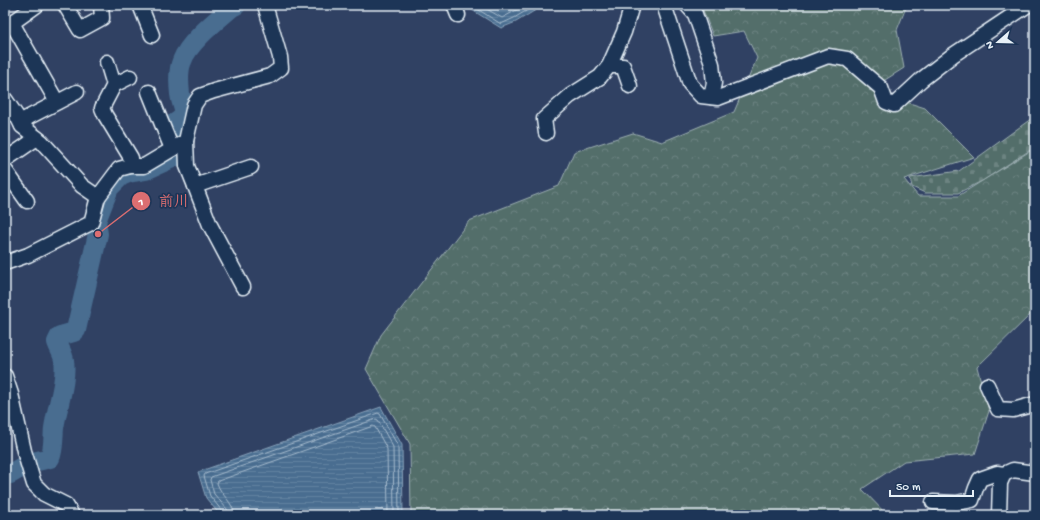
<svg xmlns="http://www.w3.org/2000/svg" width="1040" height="520" viewBox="0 0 1040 520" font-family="'Gochi Hand','Klee One',sans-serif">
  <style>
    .forest { fill: url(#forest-crowns); stroke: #9eb0b2 }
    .cemetery { fill: url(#cemetery-stones); stroke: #9eb0b2 }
    .water { fill: url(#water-rules); stroke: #88a2ba }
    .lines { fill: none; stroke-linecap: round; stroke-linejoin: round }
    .shore { stroke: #a8bcce; stroke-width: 1 }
    .river { stroke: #486d90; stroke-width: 20 }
    .minor-casing { stroke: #e8f1f8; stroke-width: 17 }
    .minor { stroke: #1d3557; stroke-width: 14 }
    .leader { fill: none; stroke: #dc6e71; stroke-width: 1.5 }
    .callout-dot { fill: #dc6e71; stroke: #1d3557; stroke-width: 1.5 }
    .mark-label { font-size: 12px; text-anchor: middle; font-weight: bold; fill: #fff }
    .callout-label { font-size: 15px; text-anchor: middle; font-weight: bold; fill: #dc6e71; stroke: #1d3557; stroke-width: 3.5; stroke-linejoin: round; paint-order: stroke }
  </style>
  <defs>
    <pattern id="forest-crowns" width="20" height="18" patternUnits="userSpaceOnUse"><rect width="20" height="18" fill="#536e6b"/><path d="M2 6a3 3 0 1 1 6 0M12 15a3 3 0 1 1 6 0" fill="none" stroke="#6c8381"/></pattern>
    <pattern id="cemetery-stones" width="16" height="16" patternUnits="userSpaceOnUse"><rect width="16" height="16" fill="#536e6b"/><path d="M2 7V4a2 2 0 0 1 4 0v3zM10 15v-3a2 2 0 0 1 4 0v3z" fill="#6c8381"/></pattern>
    <pattern id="water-rules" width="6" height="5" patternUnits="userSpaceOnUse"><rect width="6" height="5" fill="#486d90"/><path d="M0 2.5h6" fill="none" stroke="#6282a0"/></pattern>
  </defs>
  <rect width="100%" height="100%" fill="#304163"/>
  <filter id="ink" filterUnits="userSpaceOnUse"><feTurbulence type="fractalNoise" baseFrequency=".025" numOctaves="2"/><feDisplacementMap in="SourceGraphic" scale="8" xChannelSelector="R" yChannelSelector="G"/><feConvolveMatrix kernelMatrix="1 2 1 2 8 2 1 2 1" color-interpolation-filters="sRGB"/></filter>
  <g filter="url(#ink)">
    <polygon class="forest" points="701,5 907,5 897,30 904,68 869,90 925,108 974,157 904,179 918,196 958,196 1035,148 1035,310 977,367 989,411 975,454 904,461 862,489 887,515 411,515 410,444 366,369 381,335 469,221 559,186 574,152 633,133 662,142 734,112 757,58 744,31 713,36"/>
    <polygon class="cemetery" points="1035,116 1035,147 982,181 958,193 925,193 912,187 910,178 959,171"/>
    <g class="water">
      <polygon points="464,5 544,5 516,22 501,28"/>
      <polygon points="381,407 402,445 403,515 220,515 206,498 198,472"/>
    </g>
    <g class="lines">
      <g class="shore">
        <polyline points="471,5 501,24 514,18 536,5"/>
        <polyline points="480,5 502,18 526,5"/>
        <polyline points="223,515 222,511 210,496 204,476 205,474 378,413 380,414 398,446 399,515"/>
        <polyline points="228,515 227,509 214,494 210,480 211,477 376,419 378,420 393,447 394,515"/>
        <path d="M234,515C234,502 221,496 217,483L218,481L373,426L375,427L387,449L388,515"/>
      </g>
      <path class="river" d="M5,474H10L29,463L50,458C54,449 53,438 54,428C57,407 67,380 64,360C63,354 59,348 57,342L60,336L74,332L76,330L98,234L96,221L109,188L121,176L128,173L146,170L177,156V141L174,137L172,125C192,113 182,111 180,94C179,85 178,70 182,61C188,43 217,20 232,7L236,5"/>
      <g class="minor-casing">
        <g id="minor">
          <polyline points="65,5 80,30 102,18 101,5"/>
          <polyline points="140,5 152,35"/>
          <polyline points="454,5 458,15"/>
          <polyline points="664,5 690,84 701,96 718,98 828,56 847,59 881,88 886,102 894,105 921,80 953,55 1028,5"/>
          <polyline points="687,5 695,14 712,64 714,83 711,97"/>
          <polyline points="12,23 57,102"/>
          <polyline points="5,28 37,5"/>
          <polyline points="107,62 114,85"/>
          <polyline points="609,66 623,66 630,86"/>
          <polyline points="130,77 114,85 102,108 105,115 131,158 130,166"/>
          <polyline points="149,92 172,149"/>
          <polyline points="5,99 18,118 22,126 42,142 82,186 98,197 119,169 130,166 144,166 186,141 194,105 200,96 214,91 270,76 281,68 280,57 265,5"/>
          <polyline points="22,126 27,118 77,92"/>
          <polyline points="546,133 544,119 570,96 600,77 609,66 624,32 632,5"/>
          <polyline points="186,141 187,166 195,186 210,225 243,287"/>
          <polyline points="5,160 37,138"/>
          <polyline points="5,170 27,201"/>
          <polyline points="195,186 251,167"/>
          <polyline points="5,263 28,255 91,223 98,197"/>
          <polyline points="5,376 11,394 24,451 34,484 44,494 66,505 72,515"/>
          <polyline points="987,385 998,409 1013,410 1035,404"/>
          <polyline points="933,502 956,503 972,500 976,488 980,479 997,473 1004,474"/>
          <polyline points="999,515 1000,483 1004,474 1013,470 1035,473"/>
        </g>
      </g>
      <use href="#minor" class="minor"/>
    </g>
  </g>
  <path class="leader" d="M98 234L141 201"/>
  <g class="callout-dot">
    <circle cx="98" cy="234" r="4"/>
    <circle cx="141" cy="201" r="10"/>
  </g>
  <g class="mark-label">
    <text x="141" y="205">1</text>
  </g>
  <g class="callout-label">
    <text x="174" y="206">前川</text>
  </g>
  <rect width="1040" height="520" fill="none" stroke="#1d3557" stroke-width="20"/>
  <rect x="10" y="10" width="1020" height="500" fill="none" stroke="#e8f1f8" stroke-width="1.5" filter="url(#ink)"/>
  <g transform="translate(998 42) rotate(250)" stroke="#1d3557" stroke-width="3" paint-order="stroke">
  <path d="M0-3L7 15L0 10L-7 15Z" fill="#e8f1f8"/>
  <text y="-6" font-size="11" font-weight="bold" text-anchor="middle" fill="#e8f1f8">N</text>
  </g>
  <path d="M890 490v6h83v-6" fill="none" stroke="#e8f1f8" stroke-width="2"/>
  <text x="896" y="490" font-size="12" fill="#e8f1f8" stroke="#1d3557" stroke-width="3" paint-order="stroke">50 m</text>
</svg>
